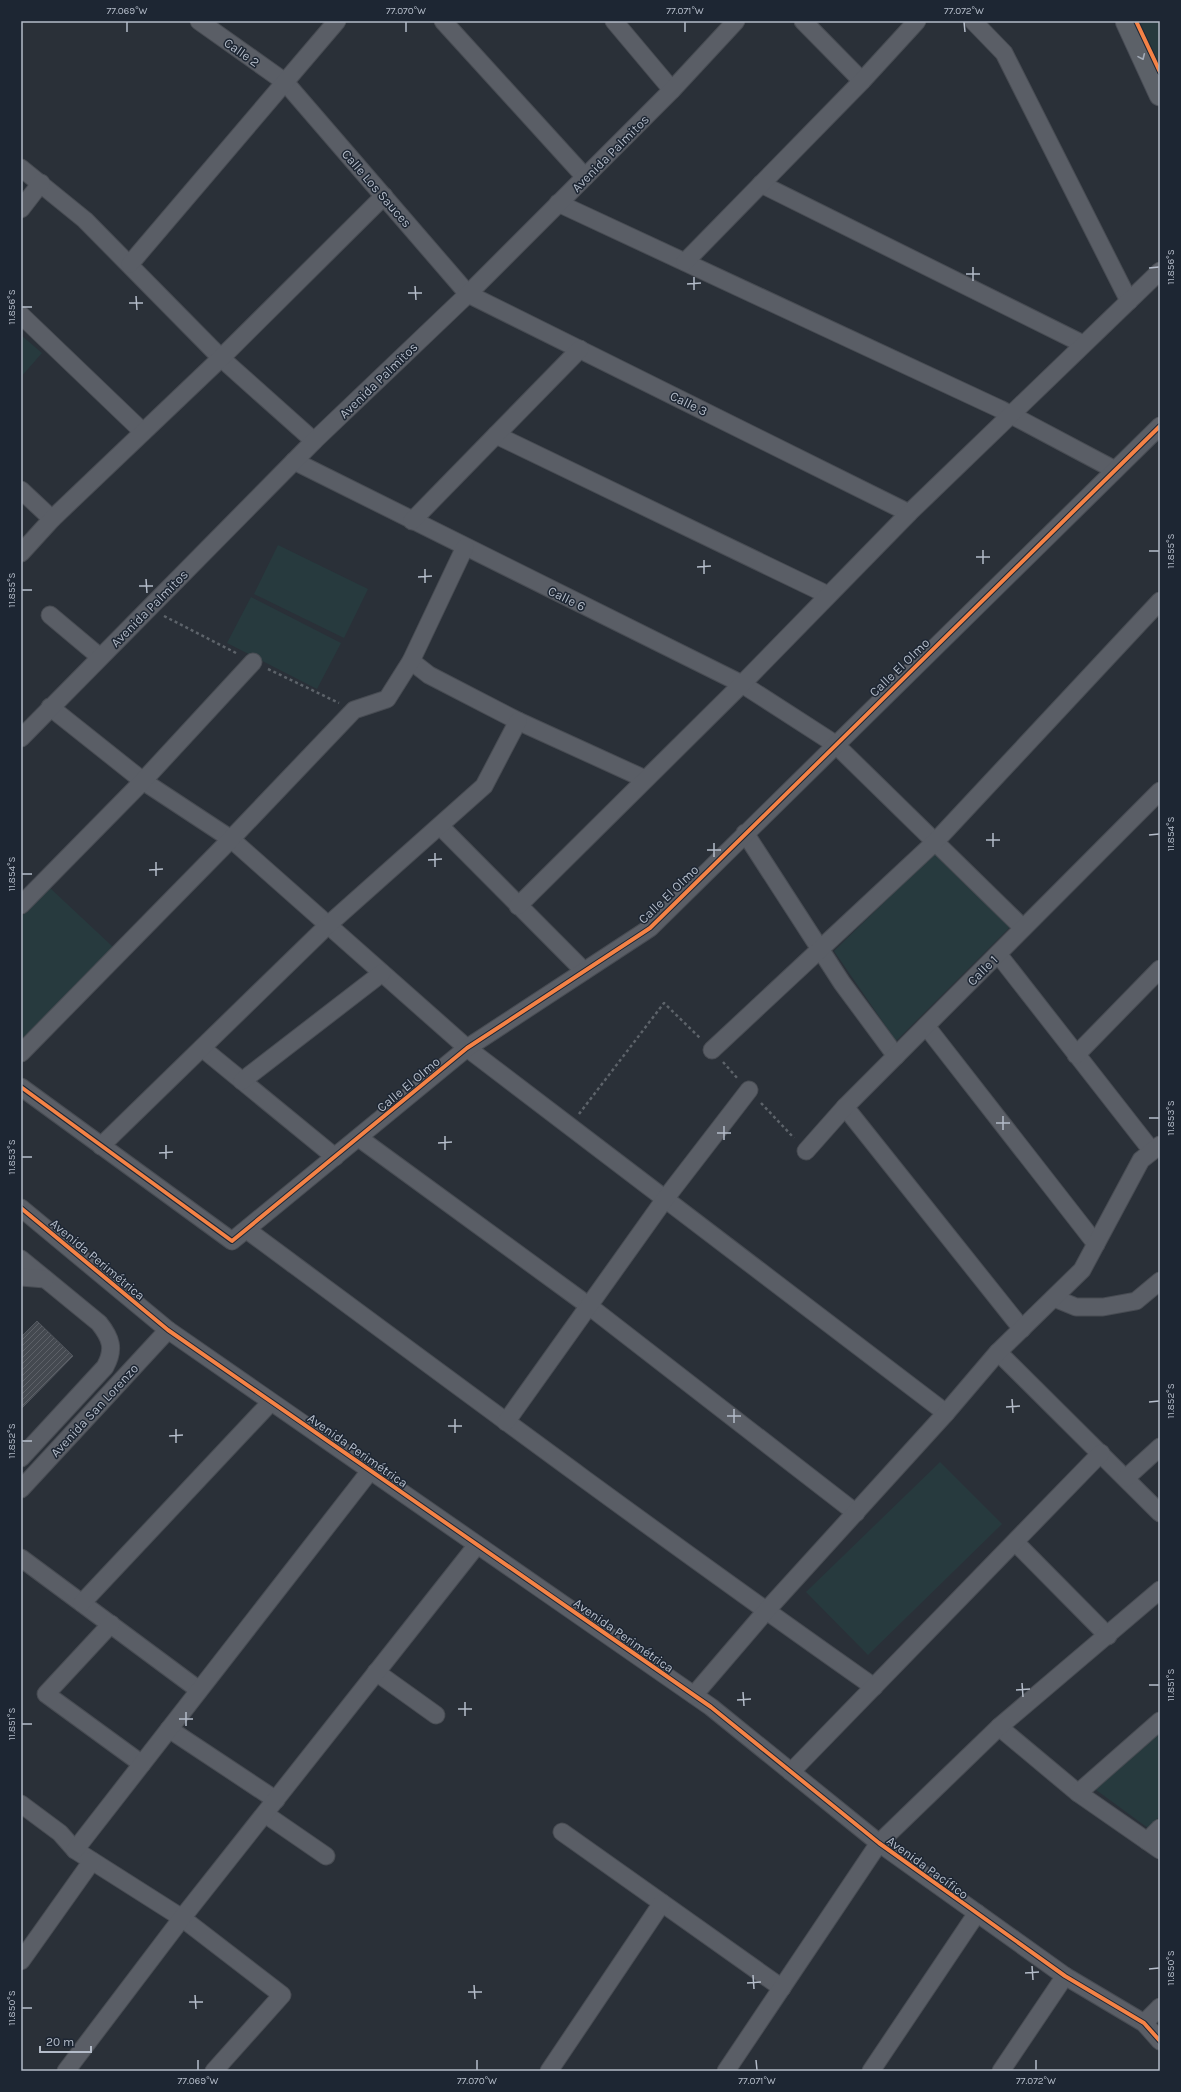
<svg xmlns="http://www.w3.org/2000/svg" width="1181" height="2092" viewBox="0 0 1181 2092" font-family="Karla,sans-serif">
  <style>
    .park { fill: #273a3e }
    .building { fill: url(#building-hatch); stroke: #52575f }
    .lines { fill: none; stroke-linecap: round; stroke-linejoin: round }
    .minor-casing { stroke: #484c53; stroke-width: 19 }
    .major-casing { stroke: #484c55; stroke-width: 23 }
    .path { stroke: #5d636a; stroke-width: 2.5; stroke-dasharray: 3 3; stroke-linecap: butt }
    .minor { stroke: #5a5e66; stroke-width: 17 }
    .major { stroke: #5c6168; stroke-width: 21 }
    .cycleway-casing { stroke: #1d2633; stroke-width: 6 }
    .cycleway { stroke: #f48246; stroke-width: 4 }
    .oneway { stroke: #a2aab6 }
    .ticks { fill: none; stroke: #b4bcc9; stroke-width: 1.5 }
    .labels { text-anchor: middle; stroke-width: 3; stroke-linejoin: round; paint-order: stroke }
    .street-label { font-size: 13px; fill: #b4bcc9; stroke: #1d2633 }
    .neatline { fill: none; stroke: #b4bcc9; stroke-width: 1.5 }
    .ticks-label { font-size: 10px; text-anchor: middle; fill: #b4bcc9 }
  </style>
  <defs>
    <pattern id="building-hatch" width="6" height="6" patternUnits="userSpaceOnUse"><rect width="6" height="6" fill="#444950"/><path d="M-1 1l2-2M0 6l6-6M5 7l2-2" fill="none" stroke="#5d6168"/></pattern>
  </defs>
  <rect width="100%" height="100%" fill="#2a3038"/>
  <g class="park">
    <polygon points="1133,21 1157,21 1160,28 1160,79"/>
    <polygon points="21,335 42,353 21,377"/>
    <polygon points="278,545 368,589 344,638 254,594"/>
    <polygon points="251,597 341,643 317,689 227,643"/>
    <polygon points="936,852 1010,927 896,1041 834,951"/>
    <polygon points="50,888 113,947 21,1041 21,917"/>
    <polygon points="940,1462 1002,1524 868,1655 806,1592"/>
    <polygon points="1160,1729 1160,1816 1148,1828 1092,1787"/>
  </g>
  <polygon class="building" points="37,1321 73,1356 21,1409 21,1337"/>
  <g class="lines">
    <g class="minor-casing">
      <g id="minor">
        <polyline points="199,21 285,82 468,294 909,513"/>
        <polyline points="443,21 585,177"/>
        <polyline points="614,21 672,90"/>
        <polyline points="803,21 862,81"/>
        <polyline points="973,21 1004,53 1129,301"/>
        <polyline points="21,168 85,220 221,358 314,441"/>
        <polyline points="761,184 1083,344"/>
        <polyline points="558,203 1000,409 1115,470"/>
        <polyline points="21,209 41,183"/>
        <polyline points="685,262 862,81 917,21"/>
        <polyline points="130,264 337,21"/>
        <polyline points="21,315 143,432"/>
        <polyline points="496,435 828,595"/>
        <polyline points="294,461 742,684 835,744 1023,928"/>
        <polyline points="21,490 52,519"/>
        <polyline points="412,521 580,349"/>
        <polyline points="21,553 52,519 221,358 384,196"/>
        <polyline points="50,615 100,657"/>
        <polyline points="411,661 429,675 518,721 645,779"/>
        <polyline points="50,707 143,781 231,839 467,1048 946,1413"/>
        <polyline points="21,738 314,441 468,294 672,90 736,21"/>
        <polyline points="440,826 584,971"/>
        <polyline points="745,833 842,983 896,1056"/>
        <polyline points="21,905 143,781 253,662"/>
        <polyline points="518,906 742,684 909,513 1160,271"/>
        <polyline points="998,954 1152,1151"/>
        <polyline points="926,1026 1096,1244"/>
        <polyline points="202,1048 335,1157"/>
        <polyline points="712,1050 935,842 1160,601"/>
        <polyline points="21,1053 231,839 354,710 387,699 411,661 465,547"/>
        <polyline points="1076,1055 1160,969"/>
        <polyline points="242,1081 382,973"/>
        <polyline points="21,1087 232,1241 467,1048 650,928 1160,426"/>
        <polyline points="845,1107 1022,1329"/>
        <polyline points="359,1138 589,1306 856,1513"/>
        <polyline points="101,1146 328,925 484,786 518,721"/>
        <polyline points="806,1151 845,1107 1160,791"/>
        <polyline points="21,1208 168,1330 711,1707 879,1843 1065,1976 1144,2023 1160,2041"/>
        <path d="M247,1230C455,1384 662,1538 874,1687"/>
        <path d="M21,1259L99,1323C111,1338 115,1349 105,1367L21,1458"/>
        <polyline points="21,1277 45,1279"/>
        <polyline points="1054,1298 1076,1307 1103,1307 1136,1301 1160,1281"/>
        <polyline points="998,1352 1160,1513"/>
        <polyline points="506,1422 665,1199 749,1090"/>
        <polyline points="1126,1478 1160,1447"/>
        <polyline points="21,1489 168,1330"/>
        <polyline points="1015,1542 1108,1636"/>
        <polyline points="21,1558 199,1690"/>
        <polyline points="82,1603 271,1402"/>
        <polyline points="111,1624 46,1694 142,1764"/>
        <polyline points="376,1672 436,1715"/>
        <polyline points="694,1695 766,1611 946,1413 998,1352 1082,1270 1141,1160 1160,1145"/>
        <polyline points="999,1727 1078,1793 1160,1850"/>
        <polyline points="169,1729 276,1800"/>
        <polyline points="791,1772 1101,1453"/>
        <polyline points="1078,1793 1160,1721"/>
        <polyline points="21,1804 60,1833 75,1850 182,1918 282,1995 214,2071"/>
        <polyline points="265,1814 326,1856"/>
        <polyline points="562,1832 782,1988"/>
        <polyline points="1147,1841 1160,1828"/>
        <polyline points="75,1850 370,1471"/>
        <polyline points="21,1961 92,1861"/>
        <polyline points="1144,2023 1160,2007"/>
        <polyline points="66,2071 182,1918 477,1545"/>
        <polyline points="549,2071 662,1903"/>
        <polyline points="726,2071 879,1843 999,1727 1160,1590"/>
        <polyline points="871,2071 977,1913"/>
        <polyline points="1001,2071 1065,1976"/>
      </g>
    </g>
    <g class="major-casing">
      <polyline id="major" points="1126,21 1160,95"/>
    </g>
    <g class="path">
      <polyline points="164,616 238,654"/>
      <polyline points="268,669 339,703"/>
      <polyline points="723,1062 738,1079"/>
      <polyline points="761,1103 794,1138"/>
      <polyline points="579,1114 664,1003 700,1038"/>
    </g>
    <use href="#minor" class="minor"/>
    <use href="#major" class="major"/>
    <g class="cycleway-casing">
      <g id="cycleway">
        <polyline points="1136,21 1160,72"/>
        <polyline points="21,1087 232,1241 467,1048 650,928 1160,426"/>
        <polyline points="21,1208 168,1330 711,1707 879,1843 1065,1976 1144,2023 1160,2041"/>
      </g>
    </g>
    <use href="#cycleway" class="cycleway"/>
  </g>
  <defs><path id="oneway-chevron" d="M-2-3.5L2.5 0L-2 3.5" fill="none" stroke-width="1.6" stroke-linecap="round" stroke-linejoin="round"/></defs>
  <use class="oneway" href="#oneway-chevron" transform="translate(1142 57) rotate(66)"/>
  <path class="ticks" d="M127,22V32M406,22V32M685,22V32M964,22L965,32M973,267V281M1149,268L1159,267M966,274H980M694,277V290M687,284L701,283M415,286L416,300M408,293H422M136,296L137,310M129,303H143M22,307H32M983,550V564M1149,551H1159M976,557H990M704,560V574M697,567L711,566M425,569V583M418,577L432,576M146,579L147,593M139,586H153M22,590H32M993,833V847M1149,835L1159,834M986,840H1000M714,843V857M707,850H721M435,853V867M428,860L442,859M156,862V876M149,870L163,869M22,874H32M1003,1116V1130M1149,1118H1159M996,1123H1010M724,1126V1140M717,1133H731M445,1136V1150M438,1143L452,1142M166,1145V1159M159,1153L173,1152M22,1157H32M1012,1399L1013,1413M1149,1402L1159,1401M1006,1407L1020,1406M734,1409V1423M727,1416H741M455,1419V1433M448,1426H462M176,1429V1443M169,1436L183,1435M22,1441H32M1022,1683L1023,1697M1149,1685H1159M1016,1690L1030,1689M743,1692L744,1706M737,1700L751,1699M465,1702V1716M458,1709H472M186,1712V1726M179,1719H193M22,1724H32M1032,1966L1033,1980M1149,1969L1159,1968M1025,1973L1039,1972M753,1975L754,1989M747,1983L761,1982M474,1985L475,1999M468,1992H482M195,1995L196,2009M189,2002H203M22,2008H32M198,2060V2070M477,2060V2070M756,2060L757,2070M1036,2060V2070"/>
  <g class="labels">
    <g class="street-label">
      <text transform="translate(242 52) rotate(35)" y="5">Calle 2</text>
      <text transform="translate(610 153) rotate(-45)" y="5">Avenida Palmitos</text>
      <text transform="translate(377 188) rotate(49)" y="5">Calle Los Sauces</text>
      <text transform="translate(378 380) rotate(-44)" y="5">Avenida Palmitos</text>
      <text transform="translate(689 403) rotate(26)" y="5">Calle 3</text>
      <text transform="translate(567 598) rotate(26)" y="5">Calle 6</text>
      <text transform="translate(149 608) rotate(-45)" y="5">Avenida Palmitos</text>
      <text transform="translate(899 667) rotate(-44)" y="5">Calle El Olmo</text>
      <text transform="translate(668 894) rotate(-44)" y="5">Calle El Olmo</text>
      <text transform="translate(982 970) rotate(-45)" y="5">Calle 1</text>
      <text transform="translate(408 1084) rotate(-40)" y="5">Calle El Olmo</text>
      <text transform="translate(98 1259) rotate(40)" y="5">Avenida Perimétrica</text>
      <text transform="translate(94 1410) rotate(-47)" y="5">Avenida San Lorenzo</text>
      <text transform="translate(358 1450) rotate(35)" y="5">Avenida Perimétrica</text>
      <text transform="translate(624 1635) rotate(35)" y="5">Avenida Perimétrica</text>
      <text transform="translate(928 1867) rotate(36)" y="5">Avenida Pacífico</text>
    </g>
  </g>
  <rect width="1181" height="2092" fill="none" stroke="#1d2633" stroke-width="44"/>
  <path d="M40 2046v6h51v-6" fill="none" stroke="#b4bcc9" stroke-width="2"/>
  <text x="46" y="2046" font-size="12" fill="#b4bcc9" stroke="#1d2633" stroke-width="3" paint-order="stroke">20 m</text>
  <rect x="22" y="22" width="1137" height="2048" class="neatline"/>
  <g class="ticks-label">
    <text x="127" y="14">77.069°W</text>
    <text x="406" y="14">77.070°W</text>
    <text x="685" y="14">77.071°W</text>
    <text x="964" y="14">77.072°W</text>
    <text transform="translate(1170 267) rotate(-90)" y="4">11.856°S</text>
    <text transform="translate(11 307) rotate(-90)" y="4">11.856°S</text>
    <text transform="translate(1170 551) rotate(-90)" y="4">11.855°S</text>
    <text transform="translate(11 590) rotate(-90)" y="4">11.855°S</text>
    <text transform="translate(1170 834) rotate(-90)" y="4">11.854°S</text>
    <text transform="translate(11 874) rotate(-90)" y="4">11.854°S</text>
    <text transform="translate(1170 1118) rotate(-90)" y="4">11.853°S</text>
    <text transform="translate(11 1157) rotate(-90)" y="4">11.853°S</text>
    <text transform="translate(1170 1401) rotate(-90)" y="4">11.852°S</text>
    <text transform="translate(11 1441) rotate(-90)" y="4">11.852°S</text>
    <text transform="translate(1170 1685) rotate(-90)" y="4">11.851°S</text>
    <text transform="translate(11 1724) rotate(-90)" y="4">11.851°S</text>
    <text transform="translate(1170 1968) rotate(-90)" y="4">11.850°S</text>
    <text transform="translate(11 2008) rotate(-90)" y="4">11.850°S</text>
    <text x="198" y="2084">77.069°W</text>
    <text x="477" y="2084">77.070°W</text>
    <text x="757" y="2084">77.071°W</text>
    <text x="1036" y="2084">77.072°W</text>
  </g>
</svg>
